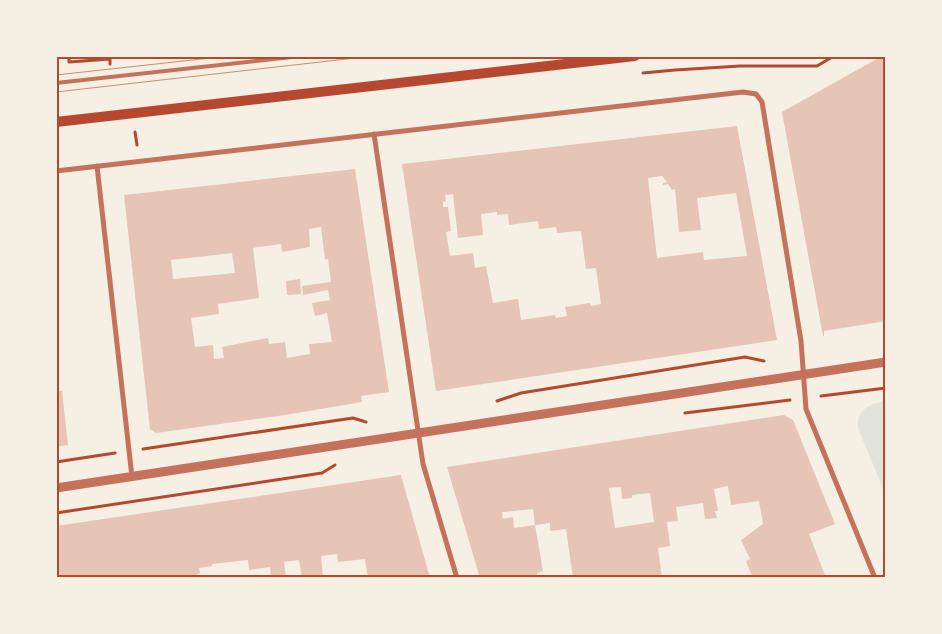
<svg xmlns="http://www.w3.org/2000/svg" width="942" height="634" viewBox="0 0 942 634" font-family="Quicksand,sans-serif">
  <style>
    .green { fill: #e2e4dc }
    .building { fill: #e6c5b7; fill-rule: evenodd }
    .lines { fill: none; stroke-linecap: round; stroke-linejoin: round }
    .path { stroke: #b5482f; stroke-width: 3 }
    .service { stroke: #c5725c; stroke-width: 4 }
    .minor { stroke: #c5725c; stroke-width: 5 }
    .tertiary { stroke: #c5725c; stroke-width: 9 }
    .secondary { stroke: #b5482f; stroke-width: 10 }
    .tram { stroke: #cf8b77; stroke-width: 1 }
    .neatline { fill: none; stroke: #b5482f; stroke-width: 2 }
  </style>
  <rect width="100%" height="100%" fill="#f6efe4"/>
  <path class="green" d="M886,401V496L858,428C856,409 870,404 886,401Z"/>
  <g class="building">
    <polygon points="882,56 886,56 886,321 824,331 824,336 823,336 782,112"/>
    <path d="M737,126L777,340L436,391L402,164ZM662,176L667,182L663,183V185L668,184L672,190L675,189L679,232L701,230L697,198L736,193L747,256L704,260L703,252L657,258L648,178ZM453,194L458,238L483,235L481,214L497,212V215L508,214L509,225L538,221L539,229L556,227L557,233L581,231L586,269L596,268L601,304L591,306L590,303L565,307L567,316L556,318L555,315L521,320L518,299L493,303L486,266L475,268L473,253L450,256L446,232L451,231L448,207H443V202L446,201L445,195Z"/>
    <path d="M355,169L389,392L361,396L362,402L285,415L156,433L150,429L124,195ZM321,227L325,259H328L331,282L302,286L303,295L328,290L330,300L312,303L315,316L327,313L332,342L309,344L310,354L287,358L285,342L269,344L268,338L222,347L224,358L214,359L213,345L195,347L191,318L219,314L218,304L259,298L253,248L281,244L282,252L310,247L309,229ZM232,253L235,273L173,279L171,260Z"/>
    <polygon points="300,279 301,294 287,295 286,281"/>
    <polygon points="56,391 62,391 68,445 56,447"/>
    <path d="M784,415L793,420L835,524L809,534L826,578H753L746,561L750,559L741,540L763,524L759,501L731,505L728,486L714,489L718,511H715L717,518L705,519L703,503L676,507L678,521L667,522L670,546L658,548L662,578H573L566,529L550,531V523L535,525L543,571L537,573L538,578H480L447,467ZM621,487L622,499L632,498V495L650,493L654,522L615,528L609,488ZM533,509L535,525L514,528L513,517L503,519L502,512Z"/>
    <polygon points="401,475 430,578 368,578 365,559 338,562 337,554 321,556 323,578 302,578 299,560 284,562 286,578 271,578 270,567 249,570 248,560 212,564 212,566 199,568 200,573 192,577 185,576 172,578 56,578 56,526"/>
  </g>
  <g class="lines">
    <g class="path">
      <polyline points="69,56 69,62 110,59 110,64"/>
      <polyline points="643,73 675,70 740,66 817,66 834,56"/>
      <polyline points="135,132 137,145"/>
      <polyline points="821,396 886,388"/>
      <polyline points="497,401 521,393 745,357 764,361"/>
      <polyline points="685,413 790,400"/>
      <polyline points="143,449 353,418 366,422"/>
      <polyline points="56,462 115,453"/>
      <polyline points="56,513 322,473 335,465"/>
    </g>
    <polyline class="service" points="56,83 301,56"/>
    <g class="minor">
      <polyline points="374,134 423,464 457,578"/>
      <polyline points="97,166 132,477"/>
      <polyline points="56,171 743,92 756,94 762,102 763,108 801,341 806,409 875,578"/>
    </g>
    <polyline class="tertiary" points="56,488 886,362"/>
    <polyline class="secondary" points="56,122 635,56"/>
    <g class="tram">
      <polyline points="56,75 229,56"/>
      <polyline points="56,92 373,56"/>
    </g>
  </g>
  <rect width="942" height="634" fill="none" stroke="#f6efe4" stroke-width="115"/>
  <rect x="58" y="58" width="826" height="518" class="neatline"/>
</svg>
